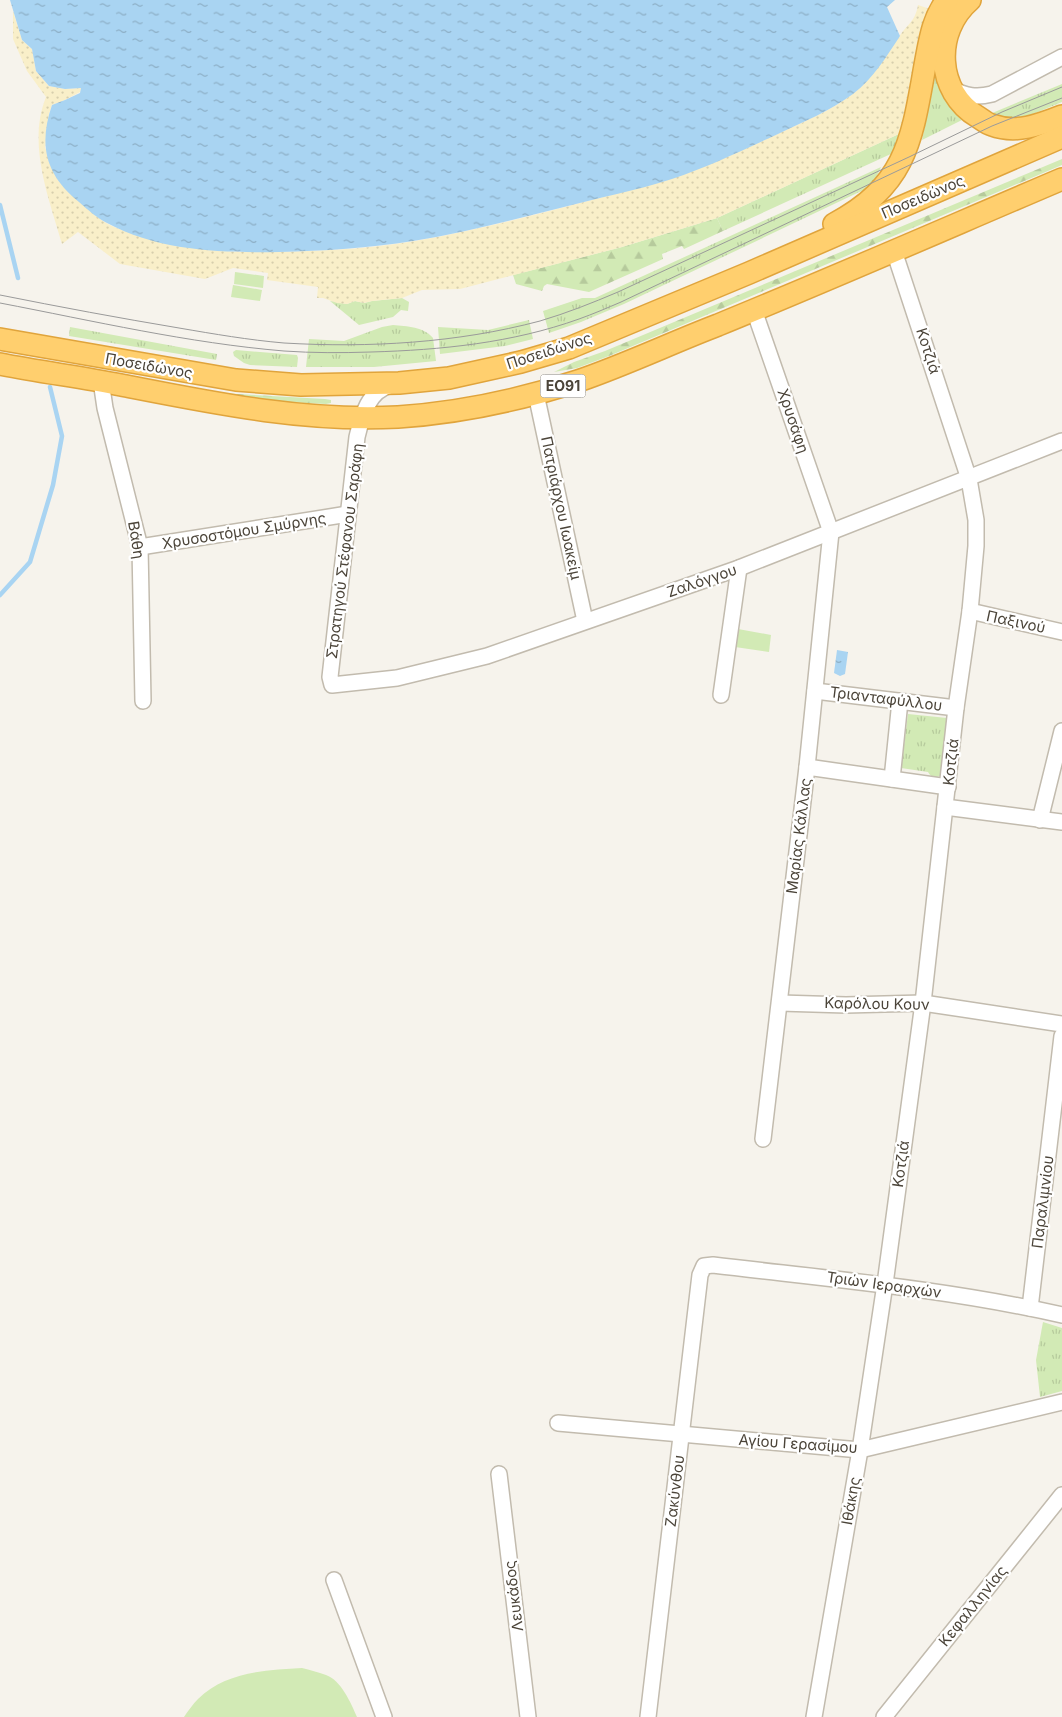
<svg xmlns="http://www.w3.org/2000/svg" width="1062" height="1717" viewBox="0 0 1062 1717" font-family="Inter,sans-serif">
  <style>
    .grass { fill: url(#grass-tufts) }
    .forest { fill: url(#forest-firs) }
    .sand { fill: url(#sand-dots) }
    .pitch { fill: #d2eab5 }
    .water { fill: url(#water-ripples) }
    .lines { fill: none; stroke-linecap: round; stroke-linejoin: round }
    .stream { stroke: #a9d4f2; stroke-width: 4.5 }
    .minor-casing { stroke: #c2bbae; stroke-width: 18 }
    .highway-casing { stroke: #e0a43c; stroke-width: 24 }
    .minor { stroke: #fff; stroke-width: 15 }
    .highway { stroke: #ffcf6e; stroke-width: 21 }
    .tram { stroke: #9a9a9a; stroke-width: 1 }
    .labels { text-anchor: middle; stroke-width: 4.5; stroke-linejoin: round; paint-order: stroke }
    .shield { fill: #fff; stroke: #817c74; stroke-width: 1 }
    .shield-label { font-size: 14px; font-weight: bold; fill: #4b4439 }
    .street-label { font-size: 15px; fill: #4b4439; stroke: #fff }
  </style>
  <defs>
    <pattern id="grass-tufts" width="24" height="20" patternUnits="userSpaceOnUse" patternTransform="scale(1.25)"><rect width="24" height="20" fill="#d2eab5"/><path d="M3 7l-1-3M5 7V3M7 7l1-3M15 17l-1-3M17 17v-4M19 17l1-3" fill="none" stroke="#b6ca9c"/></pattern>
    <pattern id="forest-firs" width="22" height="20" patternUnits="userSpaceOnUse" patternTransform="scale(1.25)"><rect width="22" height="20" fill="#d2eab5"/><path d="M5 1l3.5 6h-7zM16 11l3.5 6h-7z" fill="#b6ca9c"/></pattern>
    <pattern id="sand-dots" width="8" height="8" patternUnits="userSpaceOnUse" patternTransform="scale(1.25)"><rect width="8" height="8" fill="#f9efc9"/><path d="M2 2h.1M6 6h.1" fill="none" stroke="#d7cead" stroke-width="1.8" stroke-linecap="round"/></pattern>
    <pattern id="water-ripples" width="26" height="14" patternUnits="userSpaceOnUse" patternTransform="scale(1.25)"><rect width="26" height="14" fill="#a9d4f2"/><path d="M2 4q2-2 4 0t4 0M15 11q2-2 4 0t4 0" fill="none" stroke="#8caec5"/></pattern>
  </defs>
  <rect width="100%" height="100%" fill="#f6f3ec"/>
  <g class="grass">
    <polygon points="936,71 947,101 962,120 922,140"/>
    <polygon points="1062,84 1062,102 1009,124 985,116"/>
    <polygon points="901,133 893,153 723,231 717,218"/>
    <polygon points="881,167 872,186 624,304 581,322 549,333 543,311 582,298 595,298"/>
    <polygon points="402,298 409,302 408,311 401,310 393,317 359,325 330,301 347,304 355,301 364,303 372,301"/>
    <polygon points="529,320 533,339 505,346 440,354 438,327 488,330"/>
    <path d="M393,325C407,326 424,327 433,338L436,361L374,367H306L309,339L344,341L382,327Z"/>
    <polygon points="70,327 217,354 216,360 69,336"/>
    <polygon points="236,350 297,355 298,358 297,367 250,365 244,363 234,356 233,352"/>
    <path d="M908,714L947,718L940,776C933,778 931,777 928,772L901,768Z"/>
    <polygon points="1043,1322 1062,1328 1062,1391 1040,1397 1036,1360"/>
  </g>
  <g class="forest">
    <polygon points="1062,159 1062,165 609,356 577,368 554,372 574,362 605,351"/>
    <polygon points="717,218 723,231 684,249 682,246 662,254 663,259 589,292 547,284 544,286 542,291 516,284 513,275 622,247"/>
    <polygon points="220,393 325,399 331,400 331,403 326,404 285,402 219,395"/>
  </g>
  <path class="sand" d="M918,5L933,10L901,133L717,218L622,247L460,289L422,290L402,298L372,301L364,303L355,301L347,304L337,303L323,298H317L318,287L267,280L268,273L233,268L205,279L120,264L78,232L62,244C49,198 27,144 46,97L27,71L13,39V11L22,40L32,49L36,71L49,86L65,89L81,88L80,92L65,100L52,105L49,114L45,148C60,170 81,207 103,221C114,228 127,232 138,235C176,247 214,252 253,252C307,252 362,250 415,241C493,228 570,205 646,186C694,173 739,152 784,131C808,120 833,109 854,93C873,77 885,56 899,37C908,23 915,22 918,5Z"/>
  <g class="pitch">
    <polygon points="235,272 264,276 263,288 234,284"/>
    <polygon points="233,285 262,290 260,301 231,297"/>
    <polygon points="738,629 771,635 769,652 735,647"/>
    <path d="M302,1668C310,1670 318,1672 326,1675C341,1680 351,1703 357,1717H184C188,1711 193,1704 198,1699C225,1672 266,1670 302,1668Z"/>
  </g>
  <g class="water">
    <path d="M10,0H895L887,7L900,36C886,57 873,79 853,94C830,111 803,122 778,134C743,150 708,167 672,179C635,191 597,198 560,208C511,220 463,233 413,241C369,248 324,251 279,252C221,253 159,251 107,223C97,218 88,210 79,202C46,175 38,146 52,105L65,100L80,93L81,88L65,89L49,86L36,71L32,49L22,40Z"/>
    <polygon points="837,650 848,652 845,674 840,676 834,673"/>
  </g>
  <g class="lines">
    <g class="stream">
      <polyline points="0,205 18,278"/>
      <polyline points="0,595 30,562 53,485 62,436 50,387"/>
    </g>
    <g class="minor-casing">
      <g id="minor">
        <path d="M952,89C966,96 976,98 992,94L1062,57"/>
        <polyline points="754,310 831,532 807,767 763,1139"/>
        <polyline points="101,381 105,408 140,547 143,701"/>
        <path d="M392,385C368,390 362,416 357,437L330,677L332,685L397,678L487,656L739,568L1062,441"/>
        <polyline points="536,394 585,621"/>
        <polyline points="140,547 348,514"/>
        <polyline points="970,611 1062,632"/>
        <polyline points="815,691 956,708"/>
        <polyline points="721,695 739,568"/>
        <polyline points="807,767 948,787"/>
        <polyline points="892,779 900,701"/>
        <polyline points="945,807 1062,822"/>
        <polyline points="1040,820 1062,731"/>
        <polyline points="780,1003 846,1005 923,1003 1062,1024"/>
        <polyline points="1030,1308 1062,1036"/>
        <polyline points="558,1423 860,1450 1062,1402"/>
        <polyline points="499,1474 528,1717"/>
        <polyline points="334,1580 384,1717"/>
        <path d="M648,1717L700,1275L704,1266L713,1265C830,1279 947,1289 1062,1315"/>
        <polyline points="814,1717 860,1450 885,1284 923,1003 956,708 970,611 976,546 976,520 969,479 894,251"/>
        <polyline points="884,1717 1062,1495"/>
      </g>
    </g>
    <g class="highway-casing">
      <g id="highway">
        <path d="M970,0C933,32 936,92 978,117C983,120 987,124 992,125C1016,134 1039,125 1062,116"/>
        <path d="M834,224C909,184 912,137 926,60C930,39 933,18 947,0"/>
        <polyline points="0,339 236,380 301,385 399,383 449,378 521,362 569,348 749,273 1062,137"/>
        <path d="M0,364C40,372 81,377 121,385C213,403 304,422 398,417C458,413 520,400 578,381C625,365 671,343 718,325C833,278 947,228 1062,179"/>
      </g>
    </g>
    <use href="#minor" class="minor"/>
    <use href="#highway" class="highway"/>
    <g class="tram">
      <path d="M0,295C60,307 119,318 179,328C214,334 249,340 284,343C369,348 457,343 540,321C567,313 592,303 618,292L909,157L1002,112L1062,87"/>
      <path d="M0,303C94,321 188,343 284,351C313,353 341,353 371,352C441,350 512,343 579,319C593,314 607,308 621,302L992,126L1062,98"/>
    </g>
  </g>
  <g class="labels">
    <rect class="shield" x="540.5" y="374.5" width="45" height="23" rx="4"/>
    <g class="shield-label">
      <text x="563" y="391">ΕΟ91</text>
    </g>
    <g class="street-label">
      <text transform="translate(923 197) rotate(-23)" y="5">Ποσειδώνος</text>
      <text transform="translate(549 351) rotate(-18)" y="5">Ποσειδώνος</text>
      <text transform="translate(928 351) rotate(72)" y="5">Κοτζιά</text>
      <text transform="translate(149 366) rotate(10)" y="5">Ποσειδώνος</text>
      <text transform="translate(793 421) rotate(71)" y="5">Χρυσάφη</text>
      <text transform="translate(561 508) rotate(78)" y="5">Πατριάρχου Ιωακείμ</text>
      <text transform="translate(244 531) rotate(-9)" y="5">Χρυσοστόμου Σμύρνης</text>
      <text transform="translate(136 540) rotate(81)" y="5">Βάθη</text>
      <text transform="translate(345 551) rotate(-83)" y="5">Στρατηγού Στέφανου Σαράφη</text>
      <text transform="translate(702 581) rotate(-19)" y="5">Ζαλόγγου</text>
      <text transform="translate(1016 622) rotate(12)" y="5">Παξινού</text>
      <text transform="translate(886 699) rotate(7)" y="5">Τριανταφύλλου</text>
      <text transform="translate(951 762) rotate(-84)" y="5">Κοτζιά</text>
      <text transform="translate(799 836) rotate(-83)" y="5">Μαρίας Κάλλας</text>
      <text transform="translate(877 1004) rotate(1)" y="5">Καρόλου Κουν</text>
      <text transform="translate(901 1164) rotate(-82)" y="5">Κοτζιά</text>
      <text transform="translate(1043 1202) rotate(-83)" y="5">Παραλιμνίου</text>
      <text transform="translate(884 1285) rotate(8)" y="5">Τριών Ιεραρχών</text>
      <text transform="translate(798 1444) rotate(4)" y="5">Αγίου Γερασίμου</text>
      <text transform="translate(675 1491) rotate(-83)" y="5">Ζακύνθου</text>
      <text transform="translate(851 1501) rotate(-80)" y="5">Ιθάκης</text>
      <text transform="translate(514 1596) rotate(-97)" y="5">Λευκάδος</text>
      <text transform="translate(973 1606) rotate(-51)" y="5">Κεφαλληνίας</text>
    </g>
  </g>
</svg>
